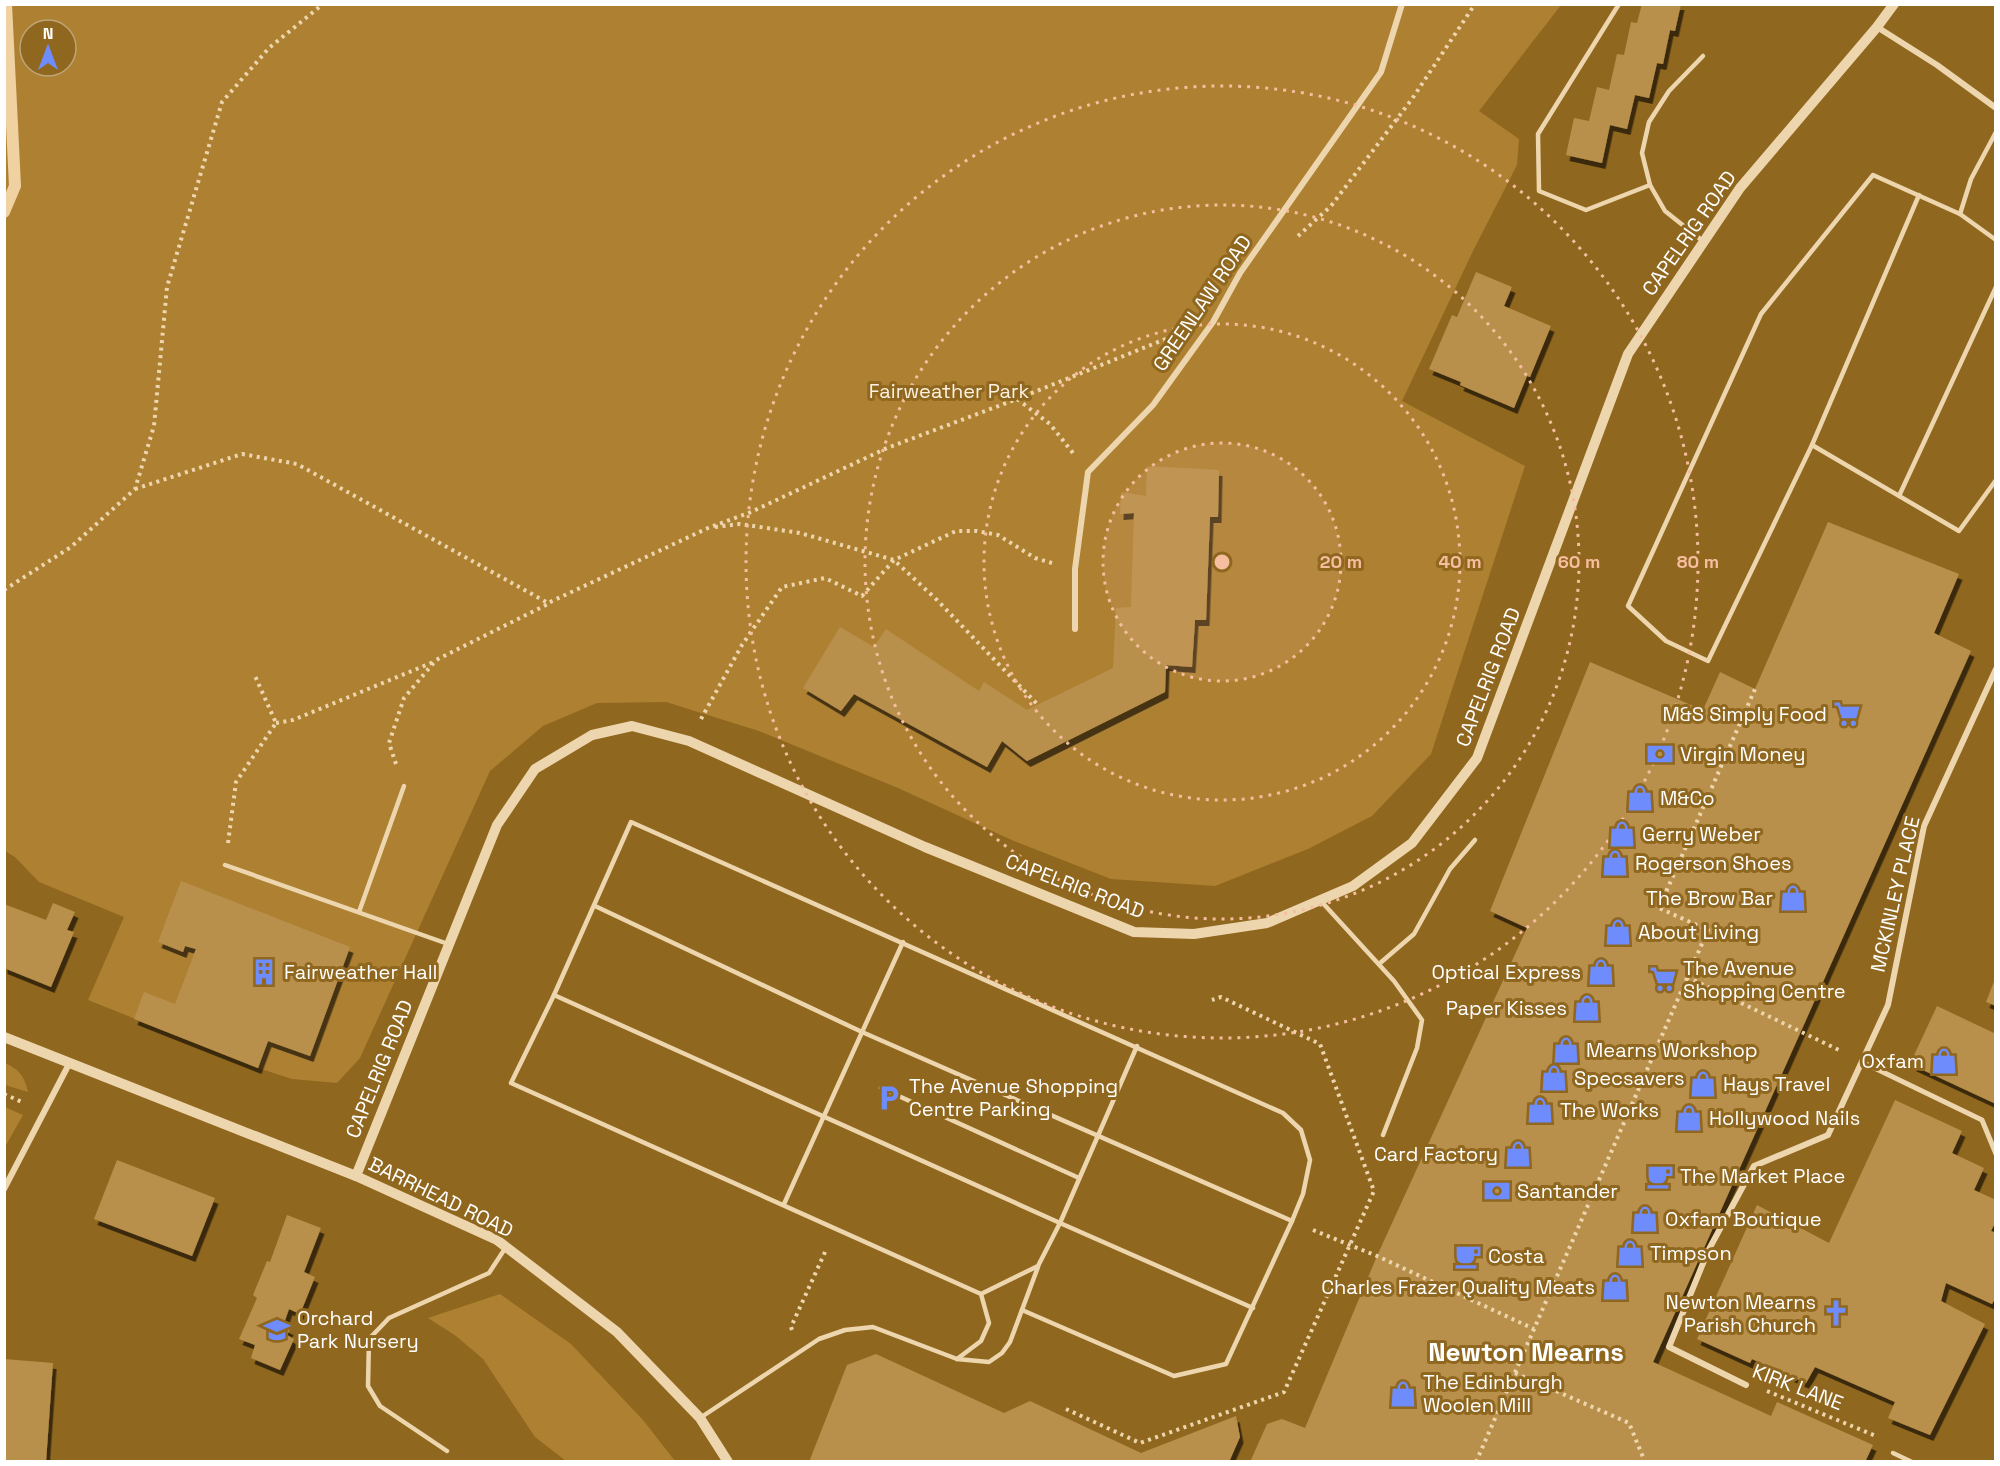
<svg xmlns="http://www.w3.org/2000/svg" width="2000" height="1466" viewBox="0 0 2000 1466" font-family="'Space Grotesk',sans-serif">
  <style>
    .green { fill: #ae8032; fill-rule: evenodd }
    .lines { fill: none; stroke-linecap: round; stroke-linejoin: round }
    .stream { stroke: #efd1a2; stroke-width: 12 }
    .building { fill: #b9904b; filter: url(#shadow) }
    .path { stroke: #edd6ae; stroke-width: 4; stroke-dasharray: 3 4.5; stroke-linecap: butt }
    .service { stroke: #edd6ae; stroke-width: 4.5 }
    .pedestrian { stroke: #edd6ae; stroke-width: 5 }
    .minor { stroke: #edd6ae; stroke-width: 6 }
    .tertiary { stroke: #edd6ae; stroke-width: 10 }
    .ring { fill: none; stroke: #f6bd9e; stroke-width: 3; stroke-dasharray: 3 6 }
    .labels { text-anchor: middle; stroke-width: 6; stroke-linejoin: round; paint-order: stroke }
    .street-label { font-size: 20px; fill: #fff; stroke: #90671e }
    .park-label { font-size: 20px; fill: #fcf1e1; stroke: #90671e }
    .poi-label { font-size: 20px; fill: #fff; stroke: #90671e; text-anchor: start }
    .district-label { font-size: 26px; font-weight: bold; fill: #fff; stroke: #90671e }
    .centre { fill: #f6bd9e; stroke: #90671e; stroke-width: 3 }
    .ring-label { font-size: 18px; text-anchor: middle; font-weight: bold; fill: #f6bd9e; stroke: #90671e; stroke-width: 6; stroke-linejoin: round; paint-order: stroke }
  </style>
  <defs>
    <filter id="shadow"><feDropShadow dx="3.5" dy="6" stdDeviation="0" flood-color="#0009"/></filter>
  </defs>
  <rect width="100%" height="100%" fill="#90671e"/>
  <g class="green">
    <path d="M5,5H1561L1479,111L1519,139L1517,165L1473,251L1402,401L1525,466L1431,754L1372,816L1308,849L1215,886L1111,879L1014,841L898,788L759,731L666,702L597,703L543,726L490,771L360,1058L337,1083L292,1079L258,1068L88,1000L124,917L39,882L15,857L5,851ZM30,30H66V66H30Z"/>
    <path d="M5,1063C20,1070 24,1076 28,1092L5,1085Z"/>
    <polygon points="5,1107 23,1115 5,1147"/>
    <polygon points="500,1294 571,1344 643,1420 675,1461 566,1461 535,1437 483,1359 456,1336 428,1318"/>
  </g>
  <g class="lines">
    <polyline class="stream" points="4,212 15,186 6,4"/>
  </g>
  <g class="building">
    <polygon points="1642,4 1681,4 1675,31 1670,30 1663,64 1657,63 1649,98 1635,95 1627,129 1610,125 1602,163 1566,155 1574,118 1589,121 1597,87 1609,90 1617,54 1624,55 1631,22 1637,23"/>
    <polygon points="1476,272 1512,287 1504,306 1551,326 1530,377 1527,376 1514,408 1460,385 1461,382 1429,369 1452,315 1457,317"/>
    <polygon points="1147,466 1219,470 1218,517 1210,517 1206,620 1195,620 1192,667 1166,665 1165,692 1027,761 1002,741 987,767 854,694 841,711 803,688 840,627 874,647 886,629 979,691 984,682 1027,710 1113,668 1116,608 1131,607 1134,513 1120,514 1121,492 1146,496"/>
    <polygon points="1828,522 1959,574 1934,633 1971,651 1653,1362 1771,1416 1777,1402 1873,1445 1865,1462 1250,1462 1267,1424 1282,1419 1305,1428 1377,1256 1527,928 1490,911 1590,662 1703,710 1720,672 1755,689"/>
    <polygon points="181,881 350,947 310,1056 268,1041 258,1068 134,1019 144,992 175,1004 196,949 185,946 183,952 158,942"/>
    <polygon points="53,903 75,912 67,930 74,932 51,987 4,968 4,904 46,920"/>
    <polygon points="1995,979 1996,979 1996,1006 1986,1002"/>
    <polygon points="1937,1006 1996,1034 1996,1104 1910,1064"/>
    <polygon points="1895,1100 1962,1131 1952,1153 1984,1168 1974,1190 1996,1200 1996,1221 1991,1231 1996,1233 1996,1297 1992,1304 1946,1283 1941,1301 1985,1324 1930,1435 1888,1418 1895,1402 1815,1367 1806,1383 1752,1359 1750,1363 1697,1339 1757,1205 1829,1243"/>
    <polygon points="117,1160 215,1198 192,1256 94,1219"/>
    <polygon points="287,1215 321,1228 304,1272 315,1277 300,1314 289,1309 283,1326 290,1329 287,1335 294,1339 280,1370 251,1358 255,1345 239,1339 257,1298 253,1295 267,1261 270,1262"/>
    <polygon points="876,1354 1004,1413 1030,1401 1141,1453 1236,1416 1240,1437 1229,1462 809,1462 847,1365"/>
    <polygon points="4,1359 53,1363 46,1462 4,1462"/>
  </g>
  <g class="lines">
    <g class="path">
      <polyline points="1298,236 1331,206 1412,99 1475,4"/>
      <polyline points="1017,399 1173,336"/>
      <polyline points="135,489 242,454 297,464 548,603 708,528 751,512 887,448 1017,399 1050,424 1073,453"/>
      <polyline points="715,527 740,524 800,533 894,560 937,600 1038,705"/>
      <polyline points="4,590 71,547 135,489 154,426 167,287 222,102 269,48 323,4"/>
      <polyline points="701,719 742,645 782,587 825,578 862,596 894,560 956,531 977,531 998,535 1035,558 1052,563"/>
      <polyline points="276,723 293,720 436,661"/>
      <polyline points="396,764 389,743 404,698 436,660 548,604"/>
      <polyline points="228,843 236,782 276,723 255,676"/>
      <polyline points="1687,977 1841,1051"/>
      <polyline points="4,1094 22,1102"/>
      <polyline points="1313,1230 1377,1256 1534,1329"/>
      <polyline points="792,1330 791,1327 826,1250"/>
      <polyline points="1515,1373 1629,1423 1645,1462"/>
      <polyline points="1767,1391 1876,1436"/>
      <polyline points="1066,1409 1140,1443 1284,1392 1374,1191 1320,1044 1221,997 1212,1000"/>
      <polyline points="1476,1462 1708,930 1659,908 1755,689"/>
    </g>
    <g class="service">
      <polyline points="1619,4 1538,134 1539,191 1586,210 1650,185"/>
      <polyline points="1703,56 1669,91 1649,122 1642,153 1650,185 1665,211 1704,242"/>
      <polyline points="1960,214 1971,179 1996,132"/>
      <polyline points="1996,240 1960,214 1873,175 1761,314 1628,606 1666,641 1708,661 1812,445 1959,531 1996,480"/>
      <polyline points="1812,445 1919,195"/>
      <polyline points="1899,496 1996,287"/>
      <polyline points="225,865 448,944"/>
      <polyline points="1320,900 1394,981 1422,1020 1417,1048 1383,1135"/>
      <polyline points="595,906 862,1032 1292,1221"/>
      <polyline points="359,912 404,786"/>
      <polyline points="1379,964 1414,934 1450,869 1475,840"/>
      <polyline points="554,995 1060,1223 1253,1308"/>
      <polyline points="881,1088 1079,1178"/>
      <polyline points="784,1204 903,942"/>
      <polyline points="1022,1310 1174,1376 1226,1364 1292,1221 1303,1194 1310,1160 1301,1130 1283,1113 631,822 554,995 511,1083 981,1294 1038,1266 1060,1223 1137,1046"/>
      <polyline points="957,1359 981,1341 989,1323 981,1294"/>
      <polyline points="700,1418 819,1339 845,1330 873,1327 957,1359 989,1362 1002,1353 1010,1342 1038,1267"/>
      <polyline points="447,1451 380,1406 368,1386 369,1339 389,1318 489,1273 506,1247"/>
      <polyline points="1893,1453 1912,1462"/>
    </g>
    <polyline class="pedestrian" points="1862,1062 1982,1120 1996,1154"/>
    <g class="minor">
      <polyline points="1877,27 1937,65 1996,108"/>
      <polyline points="1075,629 1075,569 1088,472 1153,405 1213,322 1240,273 1381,72 1402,4"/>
      <polyline points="4,1189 69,1064"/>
      <polyline points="1746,1385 1669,1347 1708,1251 1754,1166 1828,1135 1888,1005 1924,826 1996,669"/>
    </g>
    <g class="tertiary">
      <polyline points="4,1037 356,1176 497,1240 617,1332 700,1418 728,1462"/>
      <polyline points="356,1176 497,825 535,769 592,735 632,726 689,741 925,847 1134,932 1194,934 1267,923 1353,886 1412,843 1477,758 1628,354 1740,188 1877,27 1894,4"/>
    </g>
  </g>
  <circle cx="1222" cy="562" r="119" fill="#f6bd9e" fill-opacity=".12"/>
  <g class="ring">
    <circle cx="1222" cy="562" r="119"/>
    <circle cx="1222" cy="562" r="238"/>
    <circle cx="1222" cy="562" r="357"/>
    <circle cx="1222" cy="562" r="476"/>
  </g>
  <defs>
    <g id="supermarket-bare" transform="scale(2.07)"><path d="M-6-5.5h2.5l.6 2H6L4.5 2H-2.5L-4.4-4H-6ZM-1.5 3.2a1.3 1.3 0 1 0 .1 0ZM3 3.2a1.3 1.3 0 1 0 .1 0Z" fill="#6e8cfc" stroke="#90671e" stroke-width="2.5" paint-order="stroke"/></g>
    <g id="bank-bare" transform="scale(2.07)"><path d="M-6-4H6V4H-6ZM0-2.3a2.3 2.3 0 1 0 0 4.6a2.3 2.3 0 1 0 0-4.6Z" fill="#6e8cfc" stroke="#90671e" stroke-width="2.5" paint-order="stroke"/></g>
    <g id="shop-bare" transform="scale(2.07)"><path d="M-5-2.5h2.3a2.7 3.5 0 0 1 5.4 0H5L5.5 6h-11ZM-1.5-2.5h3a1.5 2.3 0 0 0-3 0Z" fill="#6e8cfc" stroke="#90671e" stroke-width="2.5" paint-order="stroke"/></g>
    <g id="building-bare" transform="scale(2.07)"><path d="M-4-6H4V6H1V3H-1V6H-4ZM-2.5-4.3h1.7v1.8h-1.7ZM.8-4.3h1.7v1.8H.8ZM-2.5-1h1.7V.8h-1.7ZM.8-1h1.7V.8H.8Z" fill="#6e8cfc" stroke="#90671e" stroke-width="2.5" paint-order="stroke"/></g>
    <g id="parking-bare" transform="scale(2.07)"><path d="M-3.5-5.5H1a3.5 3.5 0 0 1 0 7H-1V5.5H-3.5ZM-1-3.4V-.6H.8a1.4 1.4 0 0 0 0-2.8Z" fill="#6e8cfc" stroke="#90671e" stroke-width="2.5" paint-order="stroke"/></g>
    <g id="cafe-bare" transform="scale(2.07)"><path d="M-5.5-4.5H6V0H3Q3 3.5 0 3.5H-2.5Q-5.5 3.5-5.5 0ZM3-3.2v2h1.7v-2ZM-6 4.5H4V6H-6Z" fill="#6e8cfc" stroke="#90671e" stroke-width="2.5" paint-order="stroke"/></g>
    <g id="church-bare" transform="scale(2.07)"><path d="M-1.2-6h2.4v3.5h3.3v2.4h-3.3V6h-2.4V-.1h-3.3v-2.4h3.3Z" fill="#6e8cfc" stroke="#90671e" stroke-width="2.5" paint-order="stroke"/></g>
    <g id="school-bare" transform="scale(2.07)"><path d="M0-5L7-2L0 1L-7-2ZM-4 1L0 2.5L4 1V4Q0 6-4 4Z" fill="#6e8cfc" stroke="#90671e" stroke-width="2.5" paint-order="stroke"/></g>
  </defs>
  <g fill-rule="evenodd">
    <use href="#supermarket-bare" x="1847" y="714"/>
    <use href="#bank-bare" x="1660" y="754"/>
    <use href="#shop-bare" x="1640" y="798"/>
    <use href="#shop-bare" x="1622" y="834"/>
    <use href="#shop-bare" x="1615" y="863"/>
    <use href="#shop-bare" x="1793" y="898"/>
    <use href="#shop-bare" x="1618" y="932"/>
    <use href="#building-bare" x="264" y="972"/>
    <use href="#shop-bare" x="1601" y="972"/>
    <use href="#supermarket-bare" x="1663" y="979"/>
    <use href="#shop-bare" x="1587" y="1008"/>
    <use href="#shop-bare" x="1566" y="1050"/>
    <use href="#shop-bare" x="1944" y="1061"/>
    <use href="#shop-bare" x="1554" y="1078"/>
    <use href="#shop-bare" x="1703" y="1084"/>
    <use href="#parking-bare" x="889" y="1098"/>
    <use href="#shop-bare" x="1540" y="1110"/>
    <use href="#shop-bare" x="1689" y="1118"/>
    <use href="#shop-bare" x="1518" y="1154"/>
    <use href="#cafe-bare" x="1660" y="1176"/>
    <use href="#bank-bare" x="1497" y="1191"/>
    <use href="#shop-bare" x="1645" y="1219"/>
    <use href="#shop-bare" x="1630" y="1253"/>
    <use href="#cafe-bare" x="1468" y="1256"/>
    <use href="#shop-bare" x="1615" y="1287"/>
    <use href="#church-bare" x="1836" y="1313"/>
    <use href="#school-bare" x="277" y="1330"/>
    <use href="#shop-bare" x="1403" y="1394"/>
  </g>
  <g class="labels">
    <g class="street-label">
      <text transform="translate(1689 233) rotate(-55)" y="7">CAPELRIG ROAD</text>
      <text transform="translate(1202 303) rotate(-56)" y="7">GREENLAW ROAD</text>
      <text transform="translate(1488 677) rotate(-69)" y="7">CAPELRIG ROAD</text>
      <text transform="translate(1075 886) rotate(21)" y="7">CAPELRIG ROAD</text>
      <text transform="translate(1895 894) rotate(-77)" y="7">MCKINLEY PLACE</text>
      <text transform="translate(379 1069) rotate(-68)" y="7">CAPELRIG ROAD</text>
      <text transform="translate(441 1197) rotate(26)" y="7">BARRHEAD ROAD</text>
      <text transform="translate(1798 1387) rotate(21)" y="7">KIRK LANE</text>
    </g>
    <g class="park-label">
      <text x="949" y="398">Fairweather Park</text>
    </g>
    <g class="poi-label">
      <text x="1827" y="721" text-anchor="end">M&amp;S Simply Food</text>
      <text x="1680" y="761">Virgin Money</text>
      <text x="1660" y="805">M&amp;Co</text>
      <text x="1642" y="841">Gerry Weber</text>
      <text x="1635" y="870">Rogerson Shoes</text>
      <text x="1773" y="905" text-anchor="end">The Brow Bar</text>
      <text x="1638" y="939">About Living</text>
      <text x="1683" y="975">The Avenue<tspan x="1683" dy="23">Shopping Centre</tspan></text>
      <text x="284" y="979">Fairweather Hall</text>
      <text x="1581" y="979" text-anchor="end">Optical Express</text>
      <text x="1567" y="1015" text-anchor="end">Paper Kisses</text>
      <text x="1586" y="1057">Mearns Workshop</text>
      <text x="1924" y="1068" text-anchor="end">Oxfam</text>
      <text x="1574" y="1085">Specsavers</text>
      <text x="1723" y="1091">Hays Travel</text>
      <text x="909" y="1093">The Avenue Shopping<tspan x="909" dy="23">Centre Parking</tspan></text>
      <text x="1560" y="1117">The Works</text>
      <text x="1709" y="1125">Hollywood Nails</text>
      <text x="1498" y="1161" text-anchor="end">Card Factory</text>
      <text x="1680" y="1183">The Market Place</text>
      <text x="1517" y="1198">Santander</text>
      <text x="1665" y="1226">Oxfam Boutique</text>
      <text x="1650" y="1260">Timpson</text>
      <text x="1488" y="1263">Costa</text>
      <text x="1595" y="1294" text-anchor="end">Charles Frazer Quality Meats</text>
      <text x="1816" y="1309" text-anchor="end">Newton Mearns<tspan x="1816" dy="23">Parish Church</tspan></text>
      <text x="297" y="1325">Orchard<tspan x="297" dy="23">Park Nursery</tspan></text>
      <text x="1423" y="1389">The Edinburgh<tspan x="1423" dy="23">Woolen Mill</tspan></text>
    </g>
    <g class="district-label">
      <text x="1526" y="1361">Newton Mearns</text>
    </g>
  </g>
  <circle cx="1222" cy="562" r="9" class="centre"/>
  <g class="ring-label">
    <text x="1341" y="568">20 m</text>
    <text x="1460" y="568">40 m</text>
    <text x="1579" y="568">60 m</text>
    <text x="1698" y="568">80 m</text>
  </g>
  <rect width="2000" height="1466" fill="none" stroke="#ffffff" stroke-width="12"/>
  <g transform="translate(48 48)"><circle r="28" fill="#90671e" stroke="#bca478" stroke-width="1.5"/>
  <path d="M0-4.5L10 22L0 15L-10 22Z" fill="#6e8cfc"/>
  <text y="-9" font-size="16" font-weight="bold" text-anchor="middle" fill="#ffffff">N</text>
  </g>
</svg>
